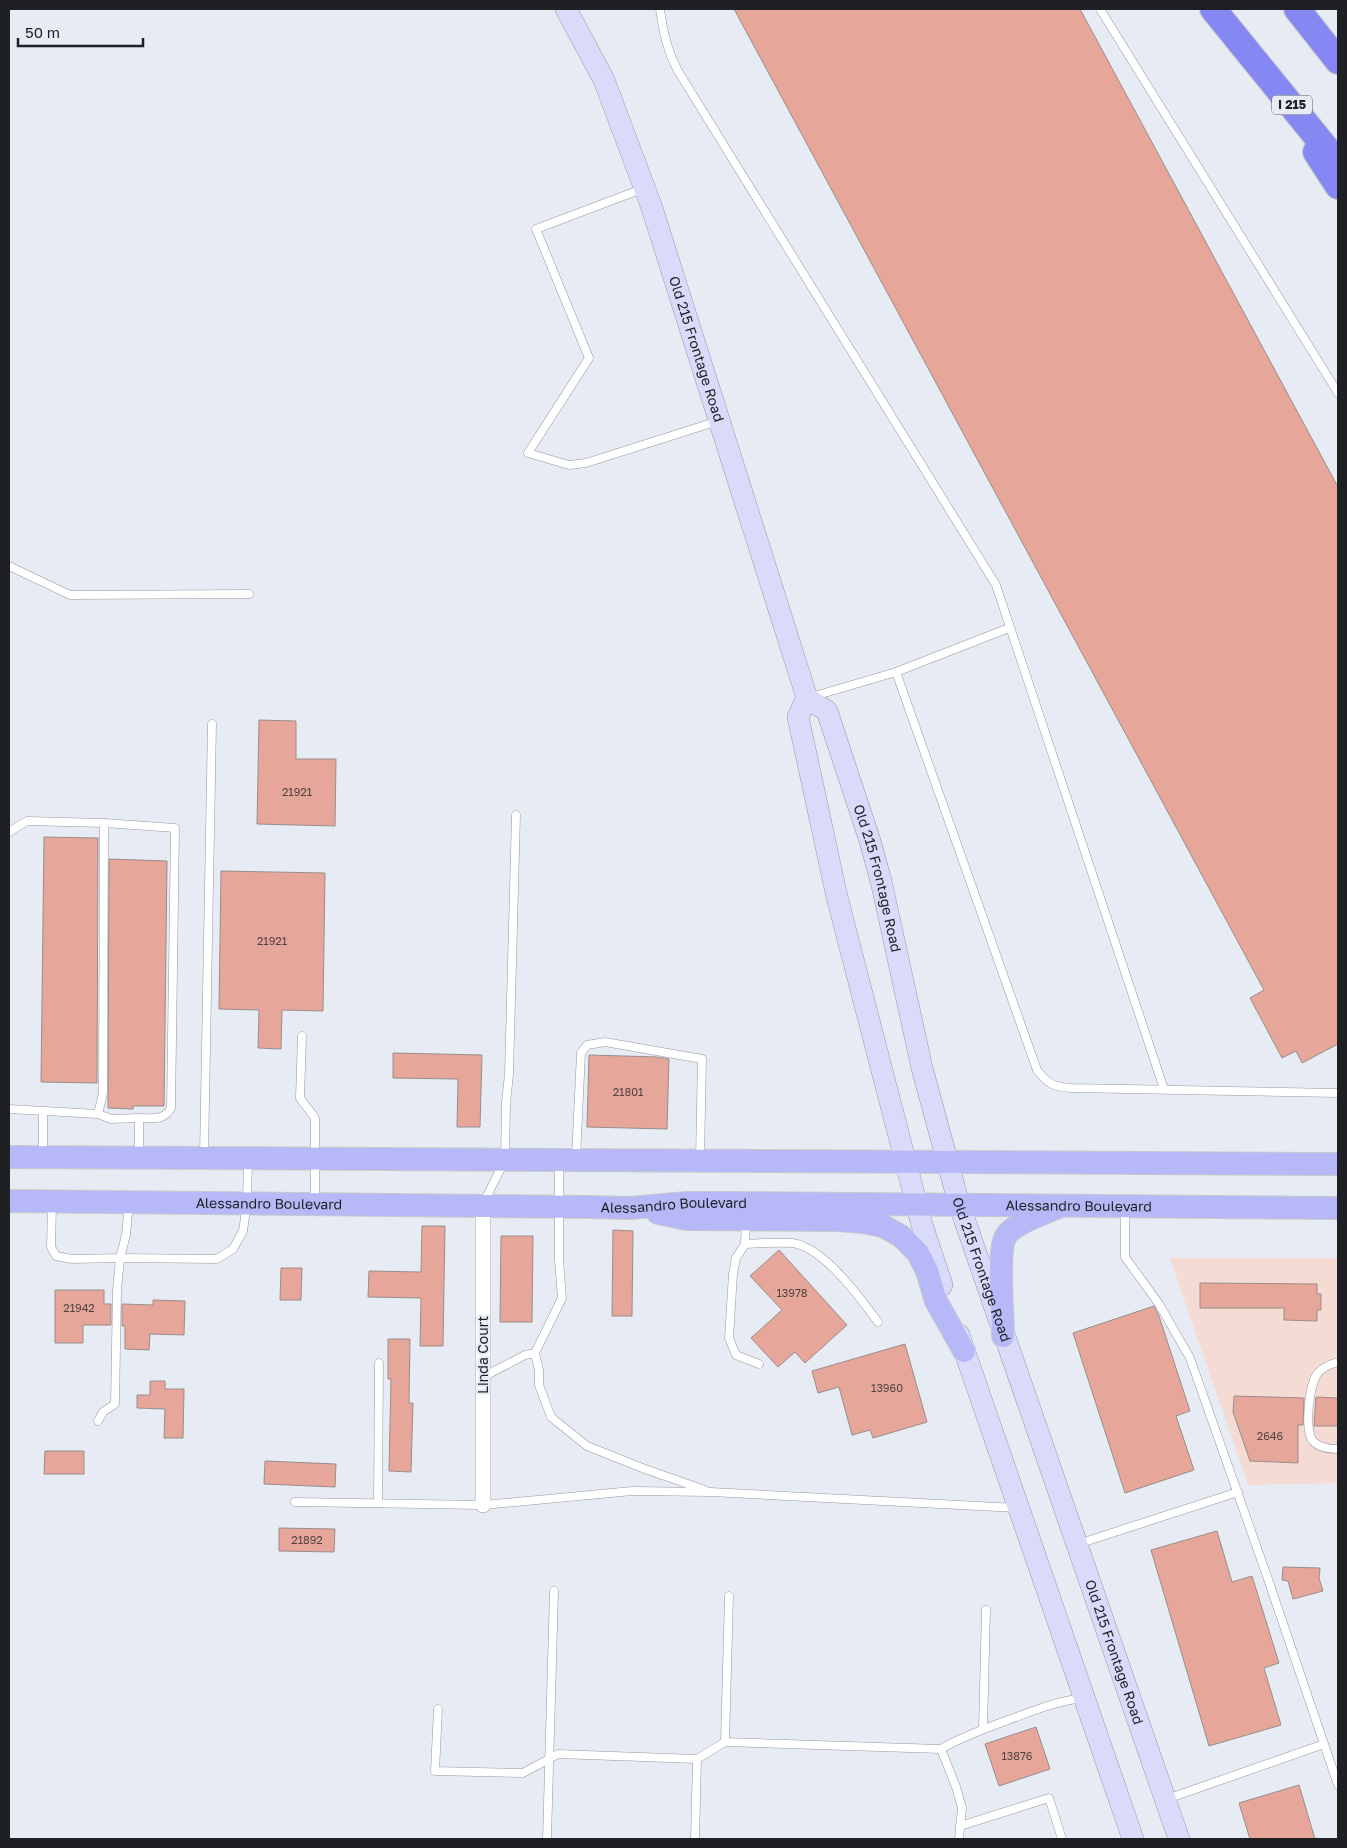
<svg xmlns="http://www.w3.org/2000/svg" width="1347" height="1848" viewBox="0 0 1347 1848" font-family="'Golos Text',sans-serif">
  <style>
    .commercial { fill: #f4dbd3 }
    .building { fill: #e6a79a; stroke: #988d8b }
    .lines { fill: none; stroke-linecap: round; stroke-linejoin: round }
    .lane-casing { stroke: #9598a1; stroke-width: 9 }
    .street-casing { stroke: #9598a1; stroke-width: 16 }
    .secondary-casing { stroke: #9598a1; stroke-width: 22 }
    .primary-casing { stroke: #c9c9ca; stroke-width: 24 }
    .highway-casing { stroke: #c9c9ca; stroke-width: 28 }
    .lane { stroke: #fff; stroke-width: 8 }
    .street { stroke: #fff; stroke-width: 15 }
    .secondary { stroke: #dadbfb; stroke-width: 21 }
    .primary { stroke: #b6b8f7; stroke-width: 22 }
    .highway { stroke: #8588f2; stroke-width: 26 }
    .labels { text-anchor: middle; stroke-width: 4.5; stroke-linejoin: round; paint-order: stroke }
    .number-label { font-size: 11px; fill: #514242 }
    .shield { fill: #e7ebf4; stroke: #5b5d62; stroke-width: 1 }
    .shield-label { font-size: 12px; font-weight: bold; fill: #1f2024 }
    .street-label { font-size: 14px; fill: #1f2024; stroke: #e7ebf4 }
  </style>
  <rect width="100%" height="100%" fill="#e7ebf4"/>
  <polygon class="commercial" points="1170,1258 1338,1258 1338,1483 1248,1485"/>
  <g class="building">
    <polygon points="734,9 1080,9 1338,487 1338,1044 1302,1063 1296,1051 1282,1058 1250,998 1264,990"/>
    <polygon points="259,720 296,721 296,759 336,759 335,826 257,824"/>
    <polygon points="44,837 98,838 97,1083 41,1082"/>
    <polygon points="109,859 167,861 164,1106 133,1106 133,1109 108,1108"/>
    <polygon points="221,871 325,873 323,1011 282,1010 281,1049 258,1048 259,1010 219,1009"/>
    <polygon points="393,1053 482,1055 480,1127 457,1127 458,1079 393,1078"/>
    <polygon points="589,1055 657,1057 669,1059 667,1129 587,1127"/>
    <polygon points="422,1226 445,1226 443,1346 420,1346 421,1298 368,1297 369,1271 421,1272"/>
    <polygon points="613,1230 633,1231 632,1316 612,1316"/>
    <polygon points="501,1236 533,1236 532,1322 500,1322"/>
    <polygon points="779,1250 847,1325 805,1363 795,1352 778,1367 751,1338 782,1310 750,1276"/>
    <polygon points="281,1268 302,1268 301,1300 280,1300"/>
    <polygon points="1200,1283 1317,1284 1317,1294 1321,1294 1321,1310 1317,1310 1317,1321 1284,1320 1284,1308 1200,1308"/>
    <polygon points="55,1290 104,1290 104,1304 111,1304 111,1325 83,1325 83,1343 55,1343"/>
    <polygon points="153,1300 185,1301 184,1335 150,1334 149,1350 125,1349 125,1326 122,1326 122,1304 153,1305"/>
    <polygon points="1154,1306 1159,1316 1190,1411 1176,1416 1194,1470 1125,1493 1073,1333"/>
    <polygon points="388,1339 410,1339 409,1403 413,1403 411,1472 389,1471 391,1379 388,1379"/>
    <polygon points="905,1344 927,1422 873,1438 870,1430 852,1435 839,1387 818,1393 812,1371"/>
    <polygon points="150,1381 165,1381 165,1389 184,1389 183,1438 164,1438 165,1409 137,1408 137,1395 150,1395"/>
    <polygon points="1234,1396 1304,1398 1303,1425 1298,1425 1298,1463 1250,1461 1233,1412"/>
    <polygon points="1316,1397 1338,1398 1338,1426 1314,1426"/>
    <polygon points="45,1451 84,1451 84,1474 44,1474"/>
    <polygon points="265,1461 336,1464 335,1487 264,1484"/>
    <polygon points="279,1528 335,1529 334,1552 279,1551"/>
    <polygon points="1217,1531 1232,1582 1252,1576 1279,1663 1264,1668 1281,1725 1209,1746 1151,1550"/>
    <polygon points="1283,1567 1320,1568 1319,1578 1323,1591 1293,1599 1288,1581 1282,1580"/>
    <polygon points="1036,1727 1050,1769 999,1786 985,1744"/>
    <polygon points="1299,1785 1315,1839 1250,1839 1239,1803"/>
  </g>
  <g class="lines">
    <g class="lane-casing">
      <g id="lane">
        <path d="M660,9C663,31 667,50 678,71L996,585L1164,1089"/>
        <polyline points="1100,9 1338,393"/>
        <polyline points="642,189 536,229 589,358 528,453 569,465 586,463 718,421"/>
        <polyline points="9,566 70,595 249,594"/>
        <path d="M896,672L1037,1070C1048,1084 1053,1087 1072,1088L1338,1093"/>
        <polyline points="811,697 896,672 1009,628"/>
        <path d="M104,823L175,828L171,1108C164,1121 152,1118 139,1118"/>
        <polyline points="9,832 27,821 104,823 103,1093 98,1114 9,1109"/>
        <polyline points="302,1036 300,1098 315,1118 315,1202"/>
        <polyline points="43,1112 43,1155"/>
        <polyline points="98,1114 111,1119 139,1118 139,1156"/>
        <polyline points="204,1156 212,724"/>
        <polyline points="576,1158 581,1053 587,1045 605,1042 702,1059 700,1158"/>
        <polyline points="484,1202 505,1160 506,1103 509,1074 516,815"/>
        <polyline points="52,1204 51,1247 56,1256 72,1259 120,1258 126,1235 129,1203"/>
        <polyline points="1125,1209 1125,1257 1159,1304 1190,1358 1269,1582 1324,1744 1167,1799"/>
        <polyline points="745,1244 746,1221"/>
        <polyline points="535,1353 562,1298 559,1260 559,1161"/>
        <path d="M1338,1362C1331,1364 1323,1367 1318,1373C1309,1383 1304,1431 1313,1441C1319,1448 1330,1449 1338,1449"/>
        <path d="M759,1364L736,1355L729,1338L733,1274L736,1258L745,1244C760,1243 777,1242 792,1243C824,1247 860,1298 878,1322"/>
        <polyline points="483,1377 525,1355 535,1353 539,1370 539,1385 551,1417 587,1446 645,1469 705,1490"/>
        <polyline points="98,1421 103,1412 115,1404 117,1290 120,1258 217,1259 233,1249 243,1231 247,1203 248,1160"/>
        <polyline points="295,1502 483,1505 632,1491 711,1492 1017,1508"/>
        <polyline points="378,1503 379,1363"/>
        <polyline points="1078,1544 1238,1492"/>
        <path d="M438,1709L435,1771L523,1773L558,1754L697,1759L725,1742L941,1749C963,1736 985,1729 1008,1720C1033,1711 1057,1701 1083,1698"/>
        <polyline points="983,1729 986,1610"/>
        <polyline points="725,1742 729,1596"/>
        <polyline points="1324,1744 1338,1785"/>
        <polyline points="941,1749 956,1787 962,1808 959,1839"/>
        <polyline points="960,1826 1049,1798 1062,1839"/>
        <polyline points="547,1839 554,1591"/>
        <polyline points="695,1839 697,1759"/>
      </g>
    </g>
    <g class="street-casing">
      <polyline id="street" points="483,1206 483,1505"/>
    </g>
    <g class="secondary-casing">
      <g id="secondary">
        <path id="s1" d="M566,9L604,80L652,208L807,698L827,711L870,841L881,881L922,1068L959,1204L1179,1839"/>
        <polyline points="807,698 798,717 837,897 922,1225 942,1285"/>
        <polyline points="959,1335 1133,1839"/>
      </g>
    </g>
    <g class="primary-casing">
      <g id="primary">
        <polyline points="9,1157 1338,1164"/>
        <path id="s2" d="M9,1201L589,1207L630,1208L687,1203H732L1338,1208"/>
        <polyline points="658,1213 687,1219 838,1220 863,1222 883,1226 901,1236 918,1253 927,1271 936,1301 964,1351"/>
        <path d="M1003,1336C1003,1316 997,1249 1006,1236C1014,1223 1043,1214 1056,1208"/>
      </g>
    </g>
    <g class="highway-casing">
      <g id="highway">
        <polyline points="1213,9 1338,163"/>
        <polyline points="1297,9 1338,61"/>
        <polyline points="1316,152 1338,186"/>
      </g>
    </g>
    <use href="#lane" class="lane"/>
    <use href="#street" class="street"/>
    <use href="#secondary" class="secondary"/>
    <use href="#primary" class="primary"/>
    <use href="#highway" class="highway"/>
  </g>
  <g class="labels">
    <g class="number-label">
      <text x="297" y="796">21921</text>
      <text x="272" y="945">21921</text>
      <text x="628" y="1096">21801</text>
      <text x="792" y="1297">13978</text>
      <text x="79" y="1312">21942</text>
      <text x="887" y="1392">13960</text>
      <text x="1270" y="1440">2646</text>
      <text x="307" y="1544">21892</text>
      <text x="1017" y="1760">13876</text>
    </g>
    <rect class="shield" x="1272" y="95.5" width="40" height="19" rx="4"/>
    <g class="shield-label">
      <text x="1292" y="109">I 215</text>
    </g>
    <g class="street-label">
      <text dy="5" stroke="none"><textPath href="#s1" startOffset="365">Old 215 Frontage Road</textPath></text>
      <text dy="5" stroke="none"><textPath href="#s1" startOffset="930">Old 215 Frontage Road</textPath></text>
      <text dy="5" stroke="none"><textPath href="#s2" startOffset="260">Alessandro Boulevard</textPath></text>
      <text dy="5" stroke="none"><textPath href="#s2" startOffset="665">Alessandro Boulevard</textPath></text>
      <text dy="5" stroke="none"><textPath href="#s2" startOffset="1070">Alessandro Boulevard</textPath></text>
      <text dy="5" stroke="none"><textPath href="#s1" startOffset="1335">Old 215 Frontage Road</textPath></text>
      <text transform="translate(483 1355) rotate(-90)" y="5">Linda Court</text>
      <text dy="5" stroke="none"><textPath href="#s1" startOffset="1740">Old 215 Frontage Road</textPath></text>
    </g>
  </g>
  <rect width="1347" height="1848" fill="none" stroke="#1f2024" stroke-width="20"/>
  <path d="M18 38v8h125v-8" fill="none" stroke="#1f2024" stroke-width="2.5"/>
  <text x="25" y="38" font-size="15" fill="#1f2024" stroke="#e7ebf4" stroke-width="4" paint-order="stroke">50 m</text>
</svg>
